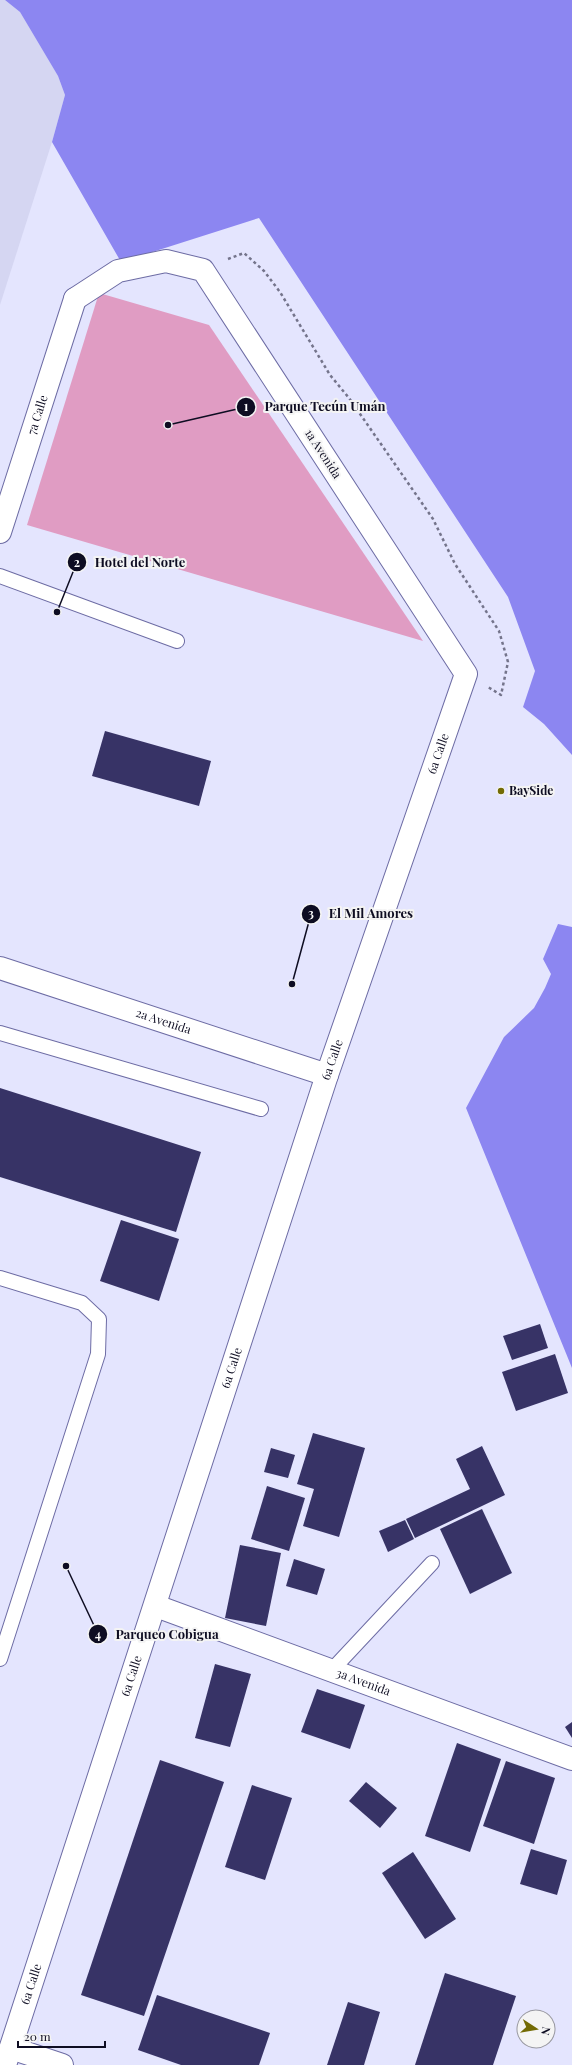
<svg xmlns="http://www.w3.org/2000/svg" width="572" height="2065" viewBox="0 0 572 2065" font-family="'Playfair Display',serif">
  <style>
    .built { fill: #d5d6f2 }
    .green { fill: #e09cc3 }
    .water { fill: #8c86f1 }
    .building { fill: #373366 }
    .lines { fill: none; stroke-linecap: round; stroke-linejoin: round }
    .service-casing { stroke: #6d6ca4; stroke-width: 16 }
    .minor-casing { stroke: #6d6ca4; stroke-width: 24 }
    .tertiary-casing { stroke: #6d6ca4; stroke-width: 24 }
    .path { stroke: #74748b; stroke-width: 2.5; stroke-dasharray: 3 3; stroke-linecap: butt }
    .service { stroke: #fff; stroke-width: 14 }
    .minor { stroke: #fff; stroke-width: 22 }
    .tertiary { stroke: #fff; stroke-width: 22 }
    .poi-dot { fill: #736b04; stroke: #f4f4f4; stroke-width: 1.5 }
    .labels { text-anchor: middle; stroke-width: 4; stroke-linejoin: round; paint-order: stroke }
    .street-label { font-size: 12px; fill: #0e0d22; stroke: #f4f4f4 }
    .poi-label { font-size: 12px; font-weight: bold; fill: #0e0d22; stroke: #f4f4f4; text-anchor: start }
    .leader { fill: none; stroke: #0e0d22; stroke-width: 1.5 }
    .callout-dot { fill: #0e0d22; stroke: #f4f4f4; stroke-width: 1.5 }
    .mark-label { font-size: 12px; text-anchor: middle; font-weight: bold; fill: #fff }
    .callout-label { font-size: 13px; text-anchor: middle; font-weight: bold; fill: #0e0d22; stroke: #f4f4f4; stroke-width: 4; stroke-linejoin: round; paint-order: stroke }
  </style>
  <rect width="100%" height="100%" fill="#e4e5fe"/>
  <polygon class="built" points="0,0 5,0 20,12 58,76 65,95 52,142 0,305"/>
  <polygon class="green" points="99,293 209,325 423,641 27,525"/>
  <g class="water">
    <polygon points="5,0 572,0 572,755 544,724 523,707 535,671 508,597 259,218 121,262 52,142 65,95 58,76 20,12"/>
    <polygon points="558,924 572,927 572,1368 466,1108 504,1037 534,1008 545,988 551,974 543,959"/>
  </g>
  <g class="building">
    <polygon points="105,731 211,761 199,806 92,776"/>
    <polygon points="0,1088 201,1152 176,1232 0,1177"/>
    <polygon points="121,1220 179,1239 159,1301 100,1281"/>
    <polygon points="540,1324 548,1348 512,1360 503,1336"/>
    <polygon points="555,1354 568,1393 516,1411 502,1372"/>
    <polygon points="313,1433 365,1448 339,1537 303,1526 314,1489 297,1484"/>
    <polygon points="482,1446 505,1495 415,1538 406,1519 470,1489 456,1459"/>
    <polygon points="271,1448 295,1455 288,1478 264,1472"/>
    <polygon points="267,1486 305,1498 289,1551 251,1539"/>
    <polygon points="482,1509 512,1573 470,1594 440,1529"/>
    <polygon points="405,1520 414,1539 388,1552 379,1531"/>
    <polygon points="240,1545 281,1553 266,1626 225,1618"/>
    <polygon points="294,1559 325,1569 317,1595 286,1586"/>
    <polygon points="215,1664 251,1674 230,1747 195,1738"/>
    <polygon points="317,1689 365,1705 350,1749 301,1732"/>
    <polygon points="572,1722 572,1738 565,1727"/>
    <polygon points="457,1743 501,1759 470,1852 425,1836"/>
    <polygon points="160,1760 224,1782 144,2016 81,1995"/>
    <polygon points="506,1761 555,1778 534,1844 483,1826"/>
    <polygon points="366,1782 397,1808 380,1828 349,1801"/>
    <polygon points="252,1785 292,1798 265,1880 225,1867"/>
    <polygon points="531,1849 567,1860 557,1895 520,1884"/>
    <polygon points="413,1852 456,1919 425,1939 382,1873"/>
    <polygon points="445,1973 516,1996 493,2065 415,2065"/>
    <polygon points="157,1995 270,2033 259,2065 181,2065 138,2050"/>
    <polygon points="348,2002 380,2012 364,2065 327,2065"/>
  </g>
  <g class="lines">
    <g class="service-casing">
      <g id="service">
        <polyline points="0,576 177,641"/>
        <polyline points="0,1033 261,1109"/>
        <polyline points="0,1278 82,1303 99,1319 98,1354 0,1659"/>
        <polyline points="331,1671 432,1563"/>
      </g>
    </g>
    <g class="minor-casing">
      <g id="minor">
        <path id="s1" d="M0,968L327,1075"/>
        <path id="s2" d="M156,1606L572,1759"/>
        <polyline points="11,2048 62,2065"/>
        <path id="s3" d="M5,2065L327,1075L466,674L203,270L166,261L118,271L75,299"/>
      </g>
    </g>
    <g class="tertiary-casing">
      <g id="tertiary">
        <path id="s4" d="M0,532L75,299"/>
      </g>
    </g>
    <polyline class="path" points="228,259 244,253 264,271 280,292 330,375 349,398 433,519 455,564 499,631 508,662 501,695 488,687"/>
    <use href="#service" class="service"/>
    <use href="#minor" class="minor"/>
    <use href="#tertiary" class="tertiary"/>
  </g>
  <circle class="poi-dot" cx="501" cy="791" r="4"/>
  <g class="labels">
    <g class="street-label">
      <text dy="4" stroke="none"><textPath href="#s4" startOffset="123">7a Calle</textPath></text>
      <text transform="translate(323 454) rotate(57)" y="4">1a Avenida</text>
      <text dy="4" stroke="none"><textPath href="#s3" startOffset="1381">6a Calle</textPath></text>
      <text dy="4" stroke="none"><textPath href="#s1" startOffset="172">2a Avenida</textPath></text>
      <text dy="4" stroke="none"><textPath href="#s3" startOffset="1057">6a Calle</textPath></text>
      <text dy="4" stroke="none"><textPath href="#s3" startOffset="733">6a Calle</textPath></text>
      <text dy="4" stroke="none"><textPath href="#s3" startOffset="409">6a Calle</textPath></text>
      <text dy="4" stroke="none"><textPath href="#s2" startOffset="221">3a Avenida</textPath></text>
      <text dy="4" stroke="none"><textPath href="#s3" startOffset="85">6a Calle</textPath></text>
    </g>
    <g class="poi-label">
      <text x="509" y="795">BaySide</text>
    </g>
  </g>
  <path class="leader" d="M168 425L246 407M57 612L77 562M292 984L311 914M66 1566L98 1634"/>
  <g class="callout-dot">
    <circle cx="168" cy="425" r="4"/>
    <circle cx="57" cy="612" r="4"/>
    <circle cx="292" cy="984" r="4"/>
    <circle cx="66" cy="1566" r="4"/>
    <circle cx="246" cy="407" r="10"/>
    <circle cx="77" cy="562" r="10"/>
    <circle cx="311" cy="914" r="10"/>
    <circle cx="98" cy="1634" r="10"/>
  </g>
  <g class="mark-label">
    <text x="246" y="411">1</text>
    <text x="77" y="567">2</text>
    <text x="311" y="918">3</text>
    <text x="98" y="1639">4</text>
  </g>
  <g class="callout-label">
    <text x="325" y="411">Parque Tecún Umán</text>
    <text x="140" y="567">Hotel del Norte</text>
    <text x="371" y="918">El Mil Amores</text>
    <text x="167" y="1639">Parqueo Cobigua</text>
  </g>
  <g transform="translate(536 2029) rotate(102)"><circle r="19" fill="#f4f4f4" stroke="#9898a0"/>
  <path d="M0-3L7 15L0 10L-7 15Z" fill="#736b04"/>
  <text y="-6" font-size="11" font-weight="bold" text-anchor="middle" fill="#0e0d22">N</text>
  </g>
  <path d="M18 2041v6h87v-6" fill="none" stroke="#0e0d22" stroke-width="2"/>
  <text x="24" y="2041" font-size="12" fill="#0e0d22" stroke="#f4f4f4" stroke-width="3" paint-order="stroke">20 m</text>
</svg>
